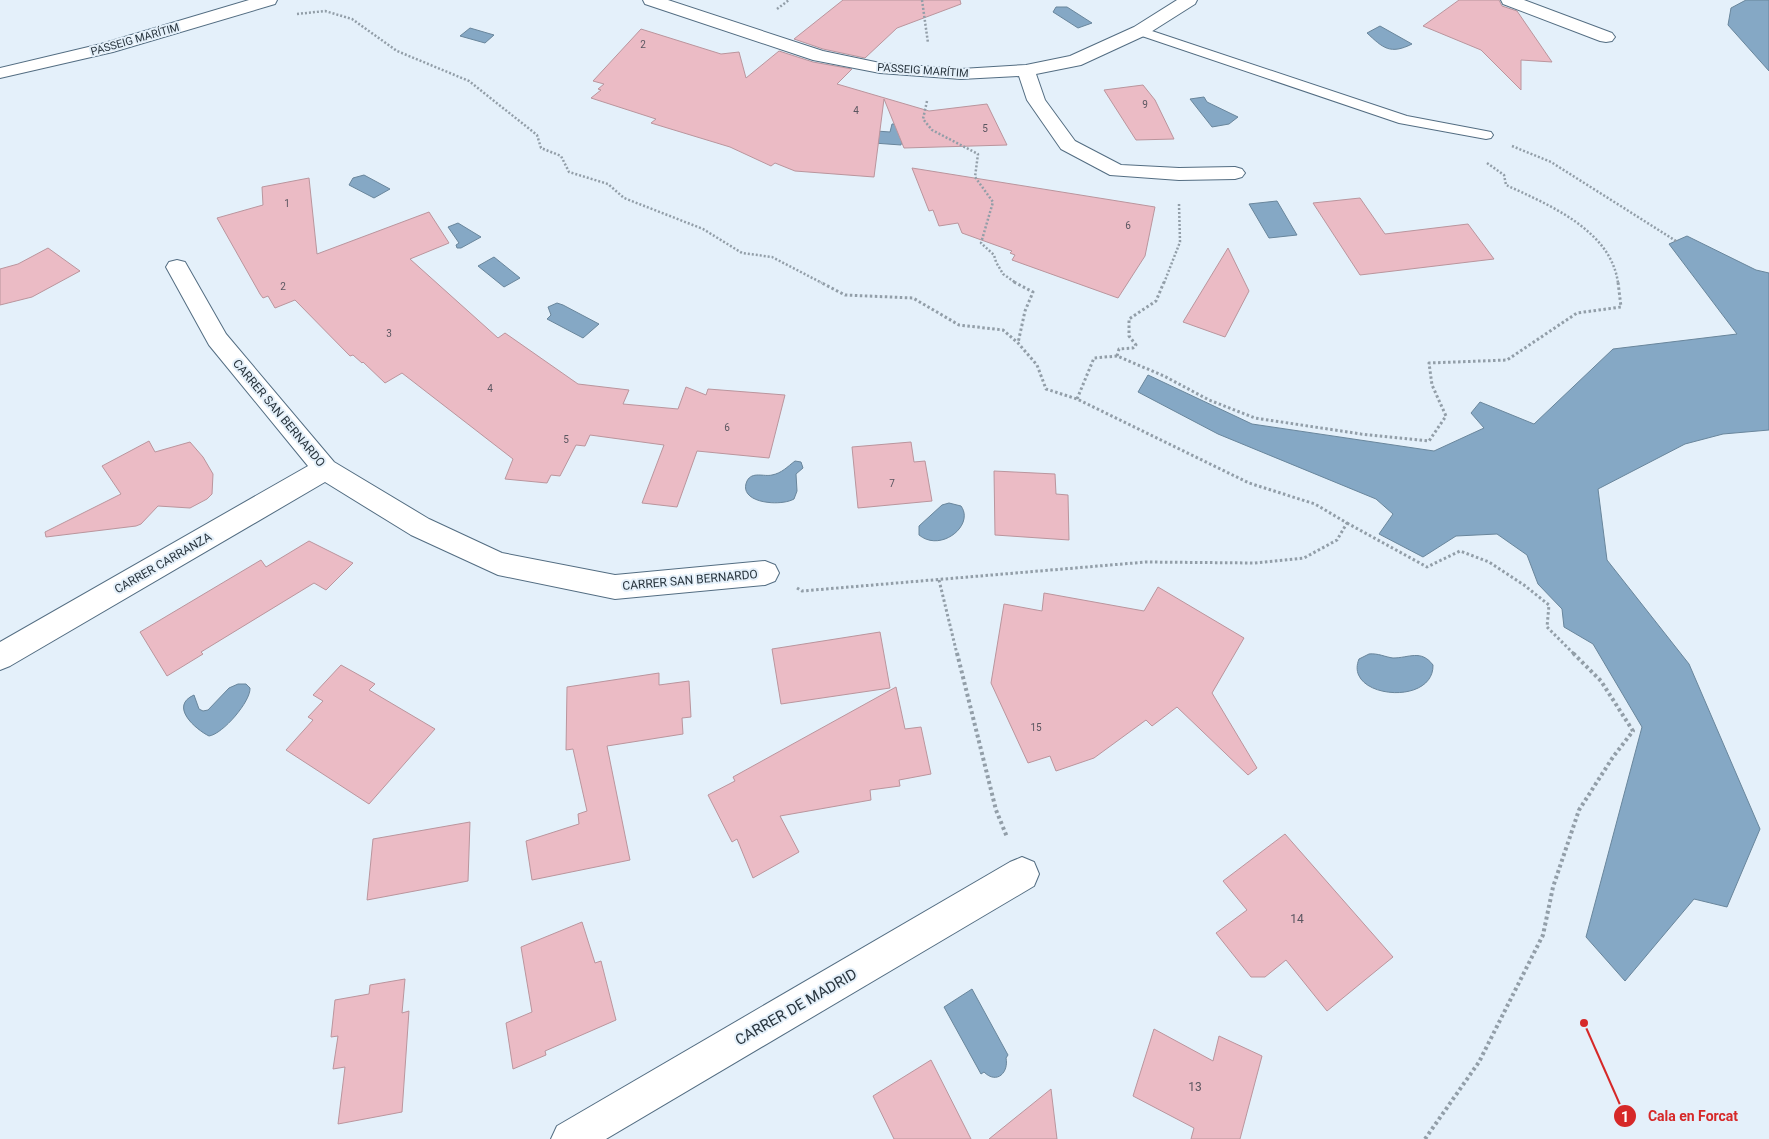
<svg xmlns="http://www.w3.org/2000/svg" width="1769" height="1139" viewBox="0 0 1769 1139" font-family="Roboto,sans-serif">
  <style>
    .water { fill: #85a8c5; stroke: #69869c }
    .building { fill: #ebbbc5; stroke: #ba959d }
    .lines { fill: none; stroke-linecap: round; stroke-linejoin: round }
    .lane-casing { stroke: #536d82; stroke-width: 2 }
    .street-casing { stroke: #536d82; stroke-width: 2 }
    .path-far2 { stroke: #929ea8; stroke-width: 2.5; stroke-dasharray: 2 2; stroke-linecap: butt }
    .path-far1 { stroke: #929ea8; stroke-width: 3; stroke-dasharray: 2.5 2.5; stroke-linecap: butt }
    .path { stroke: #929ea8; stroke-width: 4; stroke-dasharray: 3 3; stroke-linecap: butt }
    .lane { fill: #fff; fill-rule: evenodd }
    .street { fill: #fff; fill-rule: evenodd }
    .labels { text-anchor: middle; stroke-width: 4; stroke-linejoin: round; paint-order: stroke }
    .number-label { font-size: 10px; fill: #5a5660 }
    .far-street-label { font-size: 11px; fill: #29353e; stroke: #e4f0fa }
    .street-label { font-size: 12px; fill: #29353e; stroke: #e4f0fa }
    .near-number-label { font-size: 12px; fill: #5a5660 }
    .near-street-label { font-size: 15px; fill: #29353e; stroke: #e4f0fa }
    .leader { fill: none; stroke: #d62828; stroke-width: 2 }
    .callout-dot { fill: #d62828; stroke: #e4f0fa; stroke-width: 2 }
    .mark-label { font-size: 15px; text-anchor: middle; font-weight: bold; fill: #fff }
    .callout-label { font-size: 14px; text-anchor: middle; font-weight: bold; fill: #d62828; stroke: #e4f0fa; stroke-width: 4; stroke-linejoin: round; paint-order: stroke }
  </style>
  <rect width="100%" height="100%" fill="#e4f0fa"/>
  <g class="water">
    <polygon points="1746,0 1769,0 1769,71 1728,25 1731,8"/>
    <polygon points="1056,7 1067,7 1092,23 1078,28 1053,12"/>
    <path d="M1380,26L1412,44C1390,55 1383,48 1367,33Z"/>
    <polygon points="470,28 494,35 485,43 460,36"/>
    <polygon points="1204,97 1207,102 1238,117 1229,124 1212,127 1190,99"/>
    <polygon points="892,124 905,124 901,145 860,142 863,130 890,132"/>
    <polygon points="364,175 390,189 374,198 349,185 353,178"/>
    <polygon points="1277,201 1297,235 1269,238 1249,204"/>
    <polygon points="458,223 481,237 461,248 457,248 456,245 459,243 448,227"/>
    <polygon points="1687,236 1756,270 1769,273 1769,430 1723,434 1685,444 1598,489 1607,560 1689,664 1760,829 1727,907 1694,899 1625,981 1586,937 1642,727 1593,644 1564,627 1562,609 1538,584 1527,555 1497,534 1456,536 1423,557 1379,534 1393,514 1376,499 1218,434 1138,392 1148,375 1252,424 1434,451 1484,428 1471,413 1480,402 1534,424 1613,349 1737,334 1669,244"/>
    <polygon points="494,257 520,278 504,287 478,266"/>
    <polygon points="557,303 563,305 599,324 583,338 547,319 551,315 548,307"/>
    <path d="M795,461L801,462L803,468L796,474L797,491L794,499C780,507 737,503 747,481C752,471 764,477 772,475C782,473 787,467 795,461Z"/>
    <path d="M949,503L961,506C975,525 941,553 919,535V526L942,505Z"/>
    <path d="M1369,654C1378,653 1385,657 1393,658C1409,658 1421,649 1433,665C1434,707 1343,698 1359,659Z"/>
    <path d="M238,684H246L250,688C251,701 223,734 209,736C195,729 169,706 194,695L199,709L203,711L208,710L229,688Z"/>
    <path d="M972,989L1008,1055L1006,1058C1009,1072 997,1085 984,1072L981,1074L944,1007Z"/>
  </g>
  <g class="building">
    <polygon points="843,0 960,0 961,4 897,28 865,58 823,49 794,39"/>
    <polygon points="1459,0 1499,0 1502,6 1517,11 1552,62 1521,60 1521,90 1481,50 1423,26"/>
    <polygon points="641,29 721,54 739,52 746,78 779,51 813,62 852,69 837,84 929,111 987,104 1007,145 904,148 884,99 874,177 795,171 775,163 771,166 730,147 651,123 656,119 591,98 601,90 598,89 604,84 593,81"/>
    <polygon points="1143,85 1155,100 1174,139 1136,140 1104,90"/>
    <polygon points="912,168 1155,207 1145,256 1118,298 1012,260 1015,255 1010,253 1012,251 962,233 958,223 939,226 933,210 929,211"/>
    <polygon points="309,178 317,254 429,212 449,243 410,259 498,338 505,333 578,384 629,390 623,404 678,409 686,387 706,395 708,389 785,395 769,458 697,451 677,507 642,503 664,445 590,435 585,446 576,445 560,476 551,475 547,483 505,479 513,459 402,373 385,383 363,362 362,363 353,355 350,356 295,300 275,308 268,296 263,298 260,294 217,218 263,205 262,187"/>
    <polygon points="1360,198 1385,234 1468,224 1494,259 1360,275 1313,203"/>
    <polygon points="48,248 80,271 32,297 0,305 0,269 18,264"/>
    <polygon points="1228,248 1249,291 1225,337 1183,322"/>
    <polygon points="149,441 155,452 190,442 203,457 213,474 212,494 207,499 190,508 158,506 141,524 136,526 46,537 45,532 121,494 102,466"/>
    <polygon points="911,442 914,462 925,461 932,501 858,508 852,447"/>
    <polygon points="994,471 1055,474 1056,494 1068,495 1069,540 995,535"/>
    <polygon points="309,541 353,563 326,590 314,583 201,652 203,654 167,676 140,632 261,560 266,567"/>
    <polygon points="1158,587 1244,638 1212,693 1257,768 1248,775 1177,707 1152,726 1146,720 1094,758 1056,771 1050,756 1028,763 991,683 1004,604 1042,611 1044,593 1144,611"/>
    <polygon points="880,632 890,688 781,704 772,649"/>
    <polygon points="341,665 375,684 369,690 435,729 369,804 286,750 313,720 308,717 323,701 313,695"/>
    <polygon points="659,673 659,685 689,681 691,717 682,718 683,734 607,746 630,860 532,880 526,841 579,824 578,814 587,811 573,749 566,750 567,687"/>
    <polygon points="896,687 905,729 921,727 931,774 899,780 900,786 870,790 871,800 780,816 799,852 753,878 737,839 732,842 708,795 735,781 733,777"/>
    <polygon points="470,822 468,881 367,900 373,839"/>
    <polygon points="1285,834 1393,957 1327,1011 1286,960 1265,977 1251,977 1216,933 1247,910 1223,881"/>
    <polygon points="582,922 595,963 601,961 616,1020 545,1051 546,1055 513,1069 506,1023 532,1012 521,947"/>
    <polygon points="405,979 402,1013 409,1011 402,1112 338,1124 345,1067 333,1069 338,1036 331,1037 335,1000 369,994 370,985"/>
    <polygon points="1154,1029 1213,1061 1219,1036 1262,1056 1240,1139 1191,1139 1194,1128 1133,1096"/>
    <polygon points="931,1060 971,1139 894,1139 873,1096"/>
    <polygon points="1051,1089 1057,1139 989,1139"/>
  </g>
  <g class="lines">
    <g class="lane-casing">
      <polygon id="lane" points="1140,27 1407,116 1486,131 1491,132 1493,135 1491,138 1486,139 1399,123 1136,34 1134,31"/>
    </g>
    <g class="street-casing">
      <g id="street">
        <polygon points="249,0 277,0 275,4 113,52 0,78 0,68 101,44"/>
        <polygon points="643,0 668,0 823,51 880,63 961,69 1026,65 1070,56 1134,27 1177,0 1197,0 1195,4 1146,35 1081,65 1036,74 1045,100 1075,141 1121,165 1179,168 1235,167 1242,169 1245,173 1242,177 1235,179 1179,180 1110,175 1061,149 1027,100 1019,76 961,79 880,73 813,60 645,4"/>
        <polygon points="1501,0 1524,0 1612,33 1615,37 1612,41 1606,42 1600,41 1503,4"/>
        <polygon points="177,260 185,262 226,334 334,462 429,519 502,553 615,575 765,561 775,565 779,573 775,581 765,585 615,599 498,575 411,535 325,482 10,666 0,670 0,642 308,466 209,345 166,267 169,262"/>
        <polygon points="1022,857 1034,862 1039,874 1034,886 606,1139 551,1139 557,1126 1010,862"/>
      </g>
    </g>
    <g class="path-far2">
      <polyline points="922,0 928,43"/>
      <polyline points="777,9 789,0"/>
      <polyline points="297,14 325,11 352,19 397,51 469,81 537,135 541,148 561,156 569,172 608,184 624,198 703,229 742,253 772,257 822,283"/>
      <polyline points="927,101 923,119 932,130 978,154 975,177 993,202 981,243 994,255 996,262 1003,274 1016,283"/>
      <polyline points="1512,146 1551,162 1676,241"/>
      <path d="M1487,163L1504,175L1506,185C1549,205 1611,230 1618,283"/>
      <polyline points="1164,283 1180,242 1179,204"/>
    </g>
    <g class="path-far1">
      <polyline points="1014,282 1033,292 1025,311 1018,343"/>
      <polyline points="1117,356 1119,349 1133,348 1136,345 1129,336 1129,319 1156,301 1164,282"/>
      <polyline points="1077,399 1094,358 1117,356 1164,376 1209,400 1255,418 1361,434 1429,441 1446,416 1432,385 1429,363 1507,360 1577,313 1621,307 1618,282"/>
      <polyline points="1347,523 1427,567 1460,551 1489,562 1524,585 1549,605 1547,627 1574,654"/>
      <polyline points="939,580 957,654"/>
      <polyline points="797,588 802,591 1146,562 1254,563 1304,558 1337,540 1347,523 1315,504 1249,483 1077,399 1046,389 1037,365 1018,343 1003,330 959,325 913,298 845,295 820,282"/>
    </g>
    <g class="path">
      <polyline points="957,653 996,810 1007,837"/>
      <polyline points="1425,1139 1479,1062 1543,935 1553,887 1579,810 1613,757 1633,731 1601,681 1573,653"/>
    </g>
    <use href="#lane" class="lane"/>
    <use href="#street" class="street"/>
  </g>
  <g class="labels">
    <g class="number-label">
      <text x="643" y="48">2</text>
      <text x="1145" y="108">9</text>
      <text x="856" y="114">4</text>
      <text x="985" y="132">5</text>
      <text x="287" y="207">1</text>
      <text x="1128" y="229">6</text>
      <text x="283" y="290">2</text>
      <text x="389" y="337">3</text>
      <text x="490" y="392">4</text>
      <text x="727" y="431">6</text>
      <text x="566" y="443">5</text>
      <text x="892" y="487">7</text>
      <text x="1036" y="731">15</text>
    </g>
    <g class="far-street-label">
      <text transform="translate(135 39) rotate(-16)" y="4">PASSEIG MARÍTIM</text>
      <text transform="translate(923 70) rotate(4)" y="4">PASSEIG MARÍTIM</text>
    </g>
    <g class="street-label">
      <text transform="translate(279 413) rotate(50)" y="4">CARRER SAN BERNARDO</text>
      <text transform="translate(163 563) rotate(-30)" y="4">CARRER CARRANZA</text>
      <text transform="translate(690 580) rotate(-5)" y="4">CARRER SAN BERNARDO</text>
    </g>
    <g class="near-number-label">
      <text x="1297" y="923">14</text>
      <text x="1195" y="1091">13</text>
    </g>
    <g class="near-street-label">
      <text transform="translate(796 1007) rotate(-30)" y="5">CARRER DE MADRID</text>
    </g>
  </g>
  <path class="leader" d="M1584 1023L1625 1116"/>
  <g class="callout-dot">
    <circle cx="1584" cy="1023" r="5"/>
    <circle cx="1625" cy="1116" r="12"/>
  </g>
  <g class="mark-label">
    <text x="1625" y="1122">1</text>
  </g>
  <g class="callout-label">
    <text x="1693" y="1121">Cala en Forcat</text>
  </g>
</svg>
